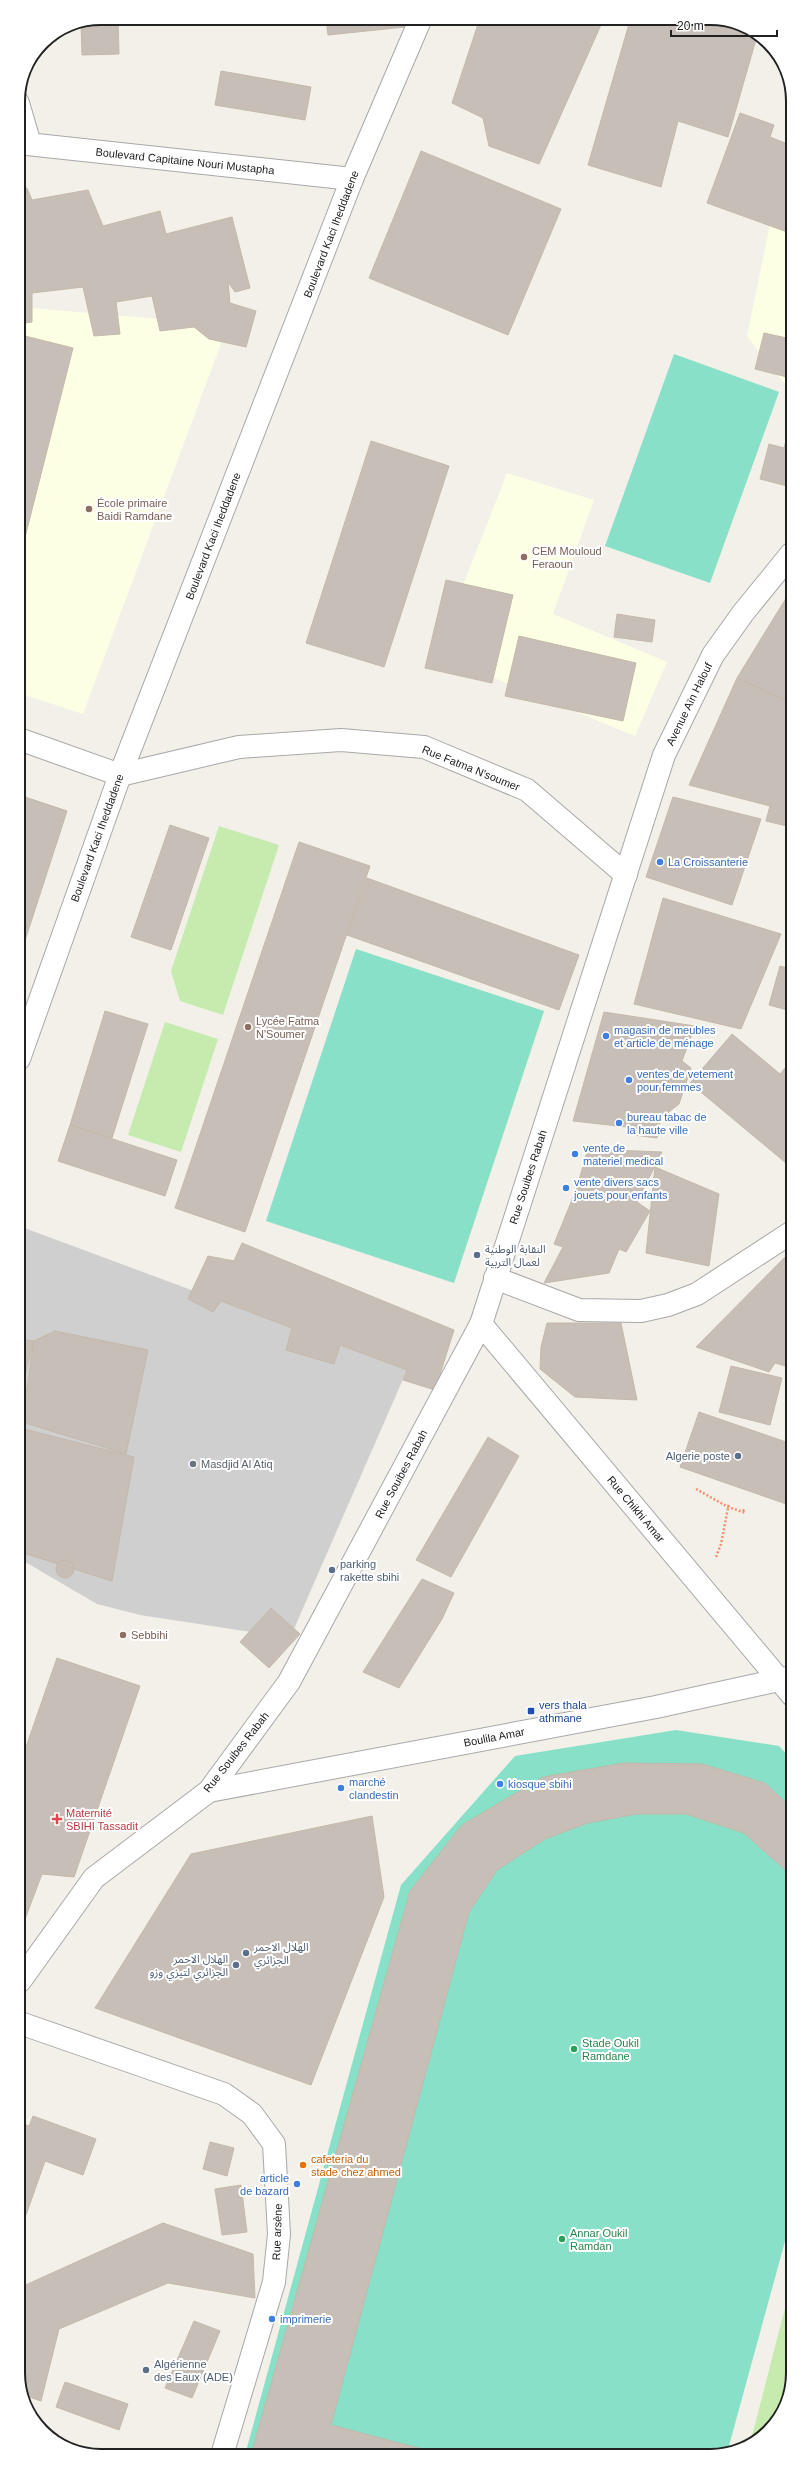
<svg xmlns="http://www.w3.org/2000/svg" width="811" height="2474" viewBox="0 0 811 2474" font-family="Arial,'Noto Sans Arabic',sans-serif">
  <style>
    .education { fill: #fcffe4 }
    .religious { fill: #cfcfcf }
    .grass { fill: #c6ebaf }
    .pitch { fill: #87e0c7 }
    .building { fill: #c7bfb7; stroke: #c4b8aa }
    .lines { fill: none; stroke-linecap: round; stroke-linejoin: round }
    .minor-casing { stroke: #a8a8a8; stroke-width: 24 }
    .path { stroke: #fa8e71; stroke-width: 2.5; stroke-dasharray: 2 2; stroke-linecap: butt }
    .minor { stroke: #fff; stroke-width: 22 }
    .education-dot { fill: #8d6e63; stroke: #fff; stroke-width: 1.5 }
    .shop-dot { fill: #3f7fe0; stroke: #fff; stroke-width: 1.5 }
    .service-dot { fill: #5c6f8a; stroke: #fff; stroke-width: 1.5 }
    .worship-dot { fill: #6b7280; stroke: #fff; stroke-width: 1.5 }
    .transit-dot { fill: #1a4fb4; stroke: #fff; stroke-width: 1.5 }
    .health-dot { fill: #e0444e; stroke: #fff; stroke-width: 1.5 }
    .leisure-dot { fill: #2e9e5b; stroke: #fff; stroke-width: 1.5 }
    .food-dot { fill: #e8710a; stroke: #fff; stroke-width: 1.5 }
    .labels { text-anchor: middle; stroke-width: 4; stroke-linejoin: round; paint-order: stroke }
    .street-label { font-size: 11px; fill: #212121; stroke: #fff }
    .education-label { font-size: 11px; fill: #785e54; stroke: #fff; text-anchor: start }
    .shop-label { font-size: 11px; fill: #366cbe; stroke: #fff; text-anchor: start }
    .service-label { font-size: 11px; fill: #4e5e75; stroke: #fff; text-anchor: start }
    .worship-label { font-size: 11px; fill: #5b616d; stroke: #fff; text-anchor: start }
    .transit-label { font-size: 11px; fill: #164399; stroke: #fff; text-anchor: start }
    .health-label { font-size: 11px; fill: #be3a42; stroke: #fff; text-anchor: start }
    .leisure-label { font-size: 11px; fill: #27864d; stroke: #fff; text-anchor: start }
    .food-label { font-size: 11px; fill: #c56008; stroke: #fff; text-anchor: start }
    .rim { fill: none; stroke: #212121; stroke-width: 2 }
  </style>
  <rect width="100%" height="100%" fill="#f2f0e8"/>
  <g class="education">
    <polygon points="790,127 791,392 747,336"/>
    <polygon points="20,307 228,325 83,714 19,693"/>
    <polygon points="507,473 594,500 553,614 667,662 635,736 436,654"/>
  </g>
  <polygon class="religious" points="19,1226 407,1370 290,1638 140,1615 97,1604 20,1559"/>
  <g class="grass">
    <polygon points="219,826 279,845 223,1015 180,1001 171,971"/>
    <polygon points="165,1022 218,1039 181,1152 128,1135"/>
    <polygon points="793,2277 793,2373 776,2424 751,2440"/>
  </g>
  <g class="pitch">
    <polygon points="674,354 779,392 710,583 605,546"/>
    <polygon points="356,949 544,1011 454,1283 266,1221"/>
    <polygon points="676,1730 779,1746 792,1760 793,2212 727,2453 245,2455 401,1885 515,1756"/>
  </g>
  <g class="building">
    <polygon points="101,18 118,18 119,54 82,55 81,22"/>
    <polygon points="326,18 404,18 405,27 328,35"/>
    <polygon points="480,18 604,18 539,164 489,146 483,118 452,103"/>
    <polygon points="716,18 757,36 728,137 678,121 661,187 588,165 629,24"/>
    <polygon points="221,71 311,87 305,120 215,105"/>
    <polygon points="740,113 774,125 770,137 790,145 790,233 707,203"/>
    <polygon points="421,151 561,209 508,335 369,278"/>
    <polygon points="27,188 32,200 88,190 103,226 160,211 166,234 232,217 250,288 235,292 228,282 230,303 256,311 246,347 209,339 194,327 160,331 152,296 116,302 120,334 94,336 83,287 32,293 32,322 18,324 18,190"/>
    <polygon points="764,333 791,339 791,378 755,369"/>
    <polygon points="25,336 73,348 19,561 18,361"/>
    <polygon points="791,423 791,487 760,479 769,444 784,448"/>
    <polygon points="371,441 449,466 384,667 306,643"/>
    <polygon points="446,580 513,595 492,683 425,668"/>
    <polygon points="791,590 791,703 737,678"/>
    <polygon points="617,614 655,620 652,642 614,637"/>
    <polygon points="519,636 636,663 623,721 505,696"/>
    <polygon points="737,678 791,703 791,827 766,821 770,806 689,785"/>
    <polygon points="19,795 67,811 19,959"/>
    <polygon points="673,797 761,819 732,905 646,877"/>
    <polygon points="170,825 209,838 171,950 131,937"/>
    <polygon points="299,842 370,866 245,1232 175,1208"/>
    <polygon points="367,878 579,955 559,1010 347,935"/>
    <polygon points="663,898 781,934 741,1029 634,1004"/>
    <polygon points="780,966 791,969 791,1011 769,1005"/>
    <polygon points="105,1011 148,1024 112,1138 70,1125"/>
    <polygon points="604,1012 695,1026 682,1061 691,1068 679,1104 661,1118 657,1138 634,1135 627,1127 573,1121"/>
    <polygon points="732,1034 780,1074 791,1061 792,1168 690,1083"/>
    <polygon points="70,1125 177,1160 165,1196 58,1161"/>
    <polygon points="588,1149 662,1152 637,1202 650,1211 626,1252 619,1249 609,1273 544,1283 563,1247 554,1244 576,1190"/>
    <polygon points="655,1167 719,1194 709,1266 646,1253"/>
    <polygon points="242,1243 454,1330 435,1390 403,1380 407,1370 340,1345 334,1364 286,1350 292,1328 221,1301 213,1312 188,1299 208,1256 234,1261"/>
    <polygon points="792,1250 792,1368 775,1363 769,1372 696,1347"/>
    <polygon points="547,1323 621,1323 637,1400 575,1397 540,1369 541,1347"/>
    <polygon points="55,1331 148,1350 126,1454 22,1422 34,1341"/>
    <polygon points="20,1339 34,1341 20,1393"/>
    <polygon points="731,1366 782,1378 770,1425 719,1412"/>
    <polygon points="699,1412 792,1444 792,1506 680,1467"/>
    <polygon points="20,1428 134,1457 112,1581 20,1552"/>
    <polygon points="488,1437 519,1456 451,1577 416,1560"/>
    <circle cx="65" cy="1569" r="9"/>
    <polygon points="422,1579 454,1593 442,1619 399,1688 363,1672"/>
    <polygon points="271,1608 300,1634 269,1668 240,1642"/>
    <polygon points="57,1658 140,1686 74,1877 42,1874 25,1919 20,1918 20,1764"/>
    <polygon points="624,1763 702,1764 765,1783 792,1808 792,1876 744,1833 686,1814 637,1814 588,1823 545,1839 497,1870 469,1912 331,2425 441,2454 251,2455 410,1891 462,1825 543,1777"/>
    <polygon points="372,1816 384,1897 311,2085 95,2008 191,1854"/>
    <polygon points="33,2116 96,2139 83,2175 45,2161 26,2215 21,2213 20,2123 29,2126"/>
    <polygon points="210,2142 234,2148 227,2176 203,2169"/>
    <polygon points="241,2185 247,2232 222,2235 215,2189"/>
    <polygon points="163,2223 253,2254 255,2298 168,2283 59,2329 41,2401 21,2394 21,2287"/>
    <polygon points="194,2321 220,2331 192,2398 165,2388"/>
    <polygon points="65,2382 128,2404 119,2430 56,2407"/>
  </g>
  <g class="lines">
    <g class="minor-casing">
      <g id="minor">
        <polyline points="18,103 30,144"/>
        <polyline points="18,143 352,179"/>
        <polyline points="19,739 120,775 239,747 341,740 424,747 527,790 626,875"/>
        <polyline points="19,1059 120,775 352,179 421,18"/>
        <polyline points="495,1278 579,1310 641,1311 668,1305 697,1294 792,1232"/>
        <polyline points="481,1324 792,1695"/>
        <polyline points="209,1791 656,1707 792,1677"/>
        <polyline points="20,1981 94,1878 209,1791 289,1682 481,1324 664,755 713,655 743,613 791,554"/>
        <polyline points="20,2023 224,2094 252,2114 274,2144 279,2234 274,2282 222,2455"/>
      </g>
    </g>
    <g class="path">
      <polyline points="696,1489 728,1507 746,1513"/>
      <polyline points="743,1511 745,1508"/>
      <polyline points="716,1557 721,1544 729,1503"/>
    </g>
    <use href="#minor" class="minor"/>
  </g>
  <g class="education-dot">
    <circle cx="89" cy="509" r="4"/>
    <circle cx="524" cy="557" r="4"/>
    <circle cx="248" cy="1027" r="4"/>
    <circle cx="123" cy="1635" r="4"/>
  </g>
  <g class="shop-dot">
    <circle cx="660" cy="862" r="4"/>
    <circle cx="606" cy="1036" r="4"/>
    <circle cx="629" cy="1080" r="4"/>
    <circle cx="619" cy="1123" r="4"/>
    <circle cx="575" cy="1154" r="4"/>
    <circle cx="566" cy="1188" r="4"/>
    <circle cx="500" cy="1784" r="4"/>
    <circle cx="341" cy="1788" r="4"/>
    <circle cx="297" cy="2184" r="4"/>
    <circle cx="272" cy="2319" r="4"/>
  </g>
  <g class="service-dot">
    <circle cx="477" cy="1255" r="4"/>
    <circle cx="738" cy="1456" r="4"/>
    <circle cx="332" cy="1570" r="4"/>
    <circle cx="246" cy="1953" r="4"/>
    <circle cx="236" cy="1965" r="4"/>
    <circle cx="146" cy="2370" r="4"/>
  </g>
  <circle class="worship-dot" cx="193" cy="1464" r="4"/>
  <rect class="transit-dot" x="527" y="1707" width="8" height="8" rx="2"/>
  <path class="health-dot" d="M55 1813h4v4h4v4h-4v4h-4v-4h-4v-4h4z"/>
  <g class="leisure-dot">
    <circle cx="574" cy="2049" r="4"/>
    <circle cx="562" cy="2239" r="4"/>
  </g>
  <circle class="food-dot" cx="303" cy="2165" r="4"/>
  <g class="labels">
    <g class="street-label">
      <text transform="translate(185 161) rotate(6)" y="4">Boulevard Capitaine Nouri Mustapha</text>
      <text transform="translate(331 234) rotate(-69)" y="4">Boulevard Kaci Iheddadene</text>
      <text transform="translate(213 536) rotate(-69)" y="4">Boulevard Kaci Iheddadene</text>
      <text transform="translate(689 704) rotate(-64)" y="4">Avenue Aïn Halouf</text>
      <text transform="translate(471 768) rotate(22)" y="4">Rue Fatma N'soumer</text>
      <text transform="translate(97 838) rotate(-70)" y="4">Boulevard Kaci Iheddadene</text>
      <text transform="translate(528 1177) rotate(-72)" y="4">Rue Souibes Rabah</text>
      <text transform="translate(401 1474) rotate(-62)" y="4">Rue Souibes Rabah</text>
      <text transform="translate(636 1509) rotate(50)" y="4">Rue Chikhi Amar</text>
      <text transform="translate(494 1737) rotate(-11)" y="4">Boulila Amar</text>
      <text transform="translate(236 1752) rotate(-52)" y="4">Rue Souibes Rabah</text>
      <text transform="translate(277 2232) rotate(-88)" y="4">Rue arsène</text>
    </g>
    <g class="education-label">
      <text x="97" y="507">École primaire<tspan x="97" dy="13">Baidi Ramdane</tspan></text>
      <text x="532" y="555">CEM Mouloud<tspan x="532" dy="13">Feraoun</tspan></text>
      <text x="256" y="1025">Lycée Fatma<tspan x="256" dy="13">N'Soumer</tspan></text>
      <text x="131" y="1639">Sebbihi</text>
    </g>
    <g class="shop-label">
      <text x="668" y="866">La Croissanterie</text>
      <text x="614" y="1034">magasin de meubles<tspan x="614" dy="13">et article de ménage</tspan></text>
      <text x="637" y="1078">ventes de vetement<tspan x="637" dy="13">pour femmes</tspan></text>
      <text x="627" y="1121">bureau tabac de<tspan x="627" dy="13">la haute ville</tspan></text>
      <text x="583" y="1152">vente de<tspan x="583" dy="13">materiel medical</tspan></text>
      <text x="574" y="1186">vente divers sacs<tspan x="574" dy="13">jouets pour enfants</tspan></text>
      <text x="349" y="1786">marché<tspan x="349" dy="13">clandestin</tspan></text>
      <text x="508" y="1788">kiosque sbihi</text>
      <text x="289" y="2182" text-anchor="end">article<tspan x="289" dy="13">de bazard</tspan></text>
      <text x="280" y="2323">imprimerie</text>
    </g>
    <g class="service-label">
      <text x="485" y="1253">النقابة الوطنية<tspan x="485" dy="13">لعمال التربية</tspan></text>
      <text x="730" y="1460" text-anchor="end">Algerie poste</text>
      <text x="340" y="1568">parking<tspan x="340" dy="13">rakette sbihi</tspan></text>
      <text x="254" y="1951">الهلال الاحمر<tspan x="254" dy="13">الجزائري</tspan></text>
      <text x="228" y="1963" text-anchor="end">الهلال الاحمر<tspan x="228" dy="13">الجزائري لتيزي وزو</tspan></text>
      <text x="154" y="2368">Algérienne<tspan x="154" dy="13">des Eaux (ADE)</tspan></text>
    </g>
    <g class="worship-label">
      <text x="201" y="1468">Masdjid Al Atiq</text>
    </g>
    <g class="transit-label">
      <text x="539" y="1709">vers thala<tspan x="539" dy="13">athmane</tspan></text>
    </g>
    <g class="health-label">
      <text x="66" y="1817">Maternité<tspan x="66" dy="13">SBIHI Tassadit</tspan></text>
    </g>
    <g class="leisure-label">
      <text x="582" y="2047">Stade Oukil<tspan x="582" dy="13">Ramdane</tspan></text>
      <text x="570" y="2237">Annar Oukil<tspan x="570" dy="13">Ramdan</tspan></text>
    </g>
    <g class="food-label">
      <text x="311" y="2163">cafeteria du<tspan x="311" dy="13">stade chez ahmed</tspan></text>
    </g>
  </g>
  <path d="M0 0H811V2474H0ZM101 25H710A76 76 0 0 1 786 101V2373A76 76 0 0 1 710 2449H101A76 76 0 0 1 25 2373V101A76 76 0 0 1 101 25Z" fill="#fff" fill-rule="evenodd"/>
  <path class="rim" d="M101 25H710A76 76 0 0 1 786 101V2373A76 76 0 0 1 710 2449H101A76 76 0 0 1 25 2373V101A76 76 0 0 1 101 25Z"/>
  <path d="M671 30v6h106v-6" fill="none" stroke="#212121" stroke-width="2"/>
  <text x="677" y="30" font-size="12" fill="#212121" stroke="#ffffff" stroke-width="3" paint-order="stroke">20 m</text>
</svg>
